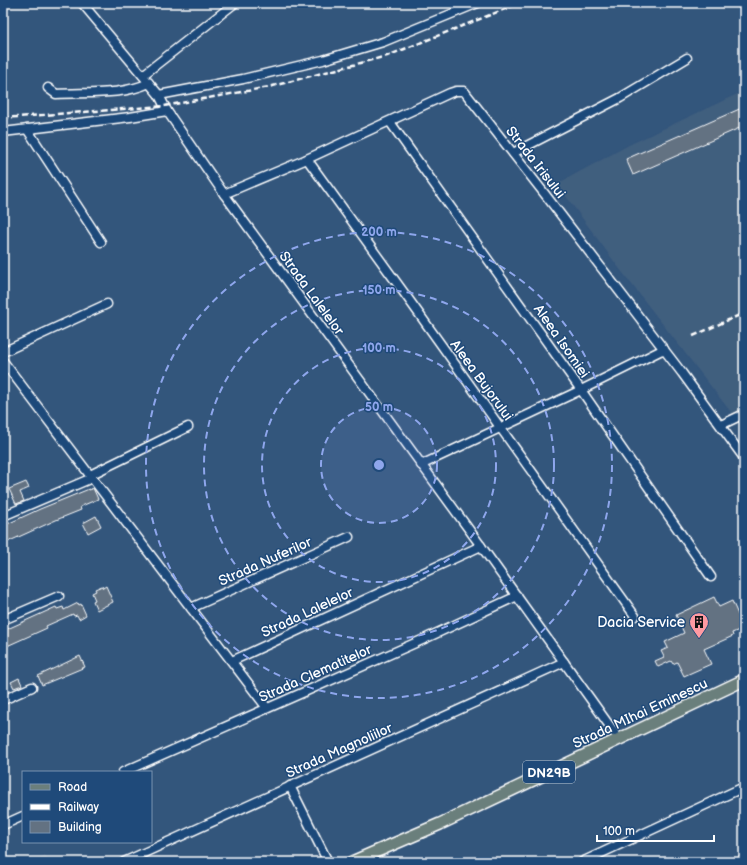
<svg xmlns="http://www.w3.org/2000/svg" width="747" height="865" viewBox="0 0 747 865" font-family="'Balsamiq Sans',sans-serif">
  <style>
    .built { fill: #415e7e }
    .building { fill: #637282; stroke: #fff }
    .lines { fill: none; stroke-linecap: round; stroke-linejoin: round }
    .minor-casing { stroke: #fff; stroke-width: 11 }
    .major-casing { stroke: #fff; stroke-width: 14 }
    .minor { stroke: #1f4a7a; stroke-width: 8 }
    .major { stroke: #6b7f7c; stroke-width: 11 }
    .rail { stroke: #fff; stroke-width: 2.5; stroke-dasharray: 6 3; stroke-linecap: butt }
    .ring { fill: none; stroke: #8ea6ec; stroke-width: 2; stroke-dasharray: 7 5 }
    .labels { text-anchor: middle; stroke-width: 3; stroke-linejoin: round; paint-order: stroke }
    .shield { fill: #1f4a7a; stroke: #bcc9d7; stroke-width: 1 }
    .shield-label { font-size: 13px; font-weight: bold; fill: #fff }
    .street-label { font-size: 14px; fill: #fff; stroke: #1f4a7a }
    .poi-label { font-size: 14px; fill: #fff; stroke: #1f4a7a; text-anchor: end }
    .centre { fill: #8ea6ec; stroke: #1f4a7a; stroke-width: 2 }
    .ring-label { font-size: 12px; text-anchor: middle; font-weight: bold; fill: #8ea6ec; stroke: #1f4a7a; stroke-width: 3; stroke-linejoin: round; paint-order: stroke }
  </style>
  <rect width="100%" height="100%" fill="#33567c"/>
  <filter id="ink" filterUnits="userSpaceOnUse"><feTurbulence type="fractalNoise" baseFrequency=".025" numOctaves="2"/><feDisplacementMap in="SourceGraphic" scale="8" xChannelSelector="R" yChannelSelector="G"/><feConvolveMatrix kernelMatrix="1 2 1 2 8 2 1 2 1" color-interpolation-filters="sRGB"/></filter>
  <g filter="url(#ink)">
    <g class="built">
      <polygon points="744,91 744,429 619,268 557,184 629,145"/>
      <polygon points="45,855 50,862 33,862"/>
    </g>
    <g class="building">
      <polygon points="744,107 744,126 633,175 626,159"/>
      <polygon points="26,482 29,488 20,492 24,501 16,504 9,489"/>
      <polygon points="93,488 98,499 84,505 80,507 81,510 56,520 3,544 3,526 40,509 89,489 89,490"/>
      <polygon points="96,516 101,526 88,533 83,523"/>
      <polygon points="102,586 103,588 106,586 113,602 97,610 93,601 95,600 92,593 96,591 95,589"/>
      <polygon points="714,597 719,607 732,601 744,628 732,633 733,636 704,649 711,664 684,676 677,662 673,664 671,661 658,667 655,661 664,657 661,651 668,648 665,642 684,633 676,615"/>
      <polygon points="78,603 79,605 81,604 86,615 79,619 77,615 74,616 73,614 46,626 47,628 7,646 3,637 3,631 56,607 57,609 63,607 64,610"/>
      <polygon points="80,656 85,667 42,685 38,676"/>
      <polygon points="19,678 22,685 14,688 11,682"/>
    </g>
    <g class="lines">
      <g class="minor-casing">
        <g id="minor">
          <polyline points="82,3 159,95 167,111 224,194 481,546 619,739"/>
          <polyline points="143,75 235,3"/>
          <path d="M48,88L56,94C87,92 121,96 149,83"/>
          <polyline points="159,95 243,79 323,60 383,42 478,3"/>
          <polyline points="390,122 581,390 711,577"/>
          <polyline points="27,129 101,242"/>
          <polyline points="3,132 130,117 167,111"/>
          <polyline points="513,153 620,98 687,58"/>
          <polyline points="307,159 407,297 635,616"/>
          <polyline points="224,194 307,159 450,93 456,91 464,91 544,193 682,373 744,458"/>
          <polyline points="3,352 107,304"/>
          <polyline points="3,361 267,708"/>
          <polyline points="721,425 744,414"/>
          <polyline points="421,465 581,390 664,349"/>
          <polyline points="90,475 188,427"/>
          <polyline points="3,516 92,478"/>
          <polyline points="191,608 349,537"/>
          <polyline points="3,620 59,596"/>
          <polyline points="232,661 481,546"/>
          <polyline points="3,700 32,687"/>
          <polyline points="123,772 422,640 517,596"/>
          <polyline points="290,786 328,862"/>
          <polyline points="3,825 23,816"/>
          <polyline points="124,862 564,662"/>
          <polyline points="582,862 744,787"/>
        </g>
      </g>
      <g class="major-casing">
        <polyline id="major" points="352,862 440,824 744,680"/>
      </g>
      <use href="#minor" class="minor"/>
      <use href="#major" class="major"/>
      <g class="rail">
        <polyline points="3,118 164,106 269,87 387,56 520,3"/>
        <polyline points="693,336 744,313"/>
      </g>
    </g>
  </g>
  <circle cx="379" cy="465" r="58" fill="#8ea6ec" fill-opacity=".12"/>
  <g class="ring">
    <circle cx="379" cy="465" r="58"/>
    <circle cx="379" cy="465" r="117"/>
    <circle cx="379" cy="465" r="175"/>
    <circle cx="379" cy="465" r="233"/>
  </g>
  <defs>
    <g id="building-pin" transform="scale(1)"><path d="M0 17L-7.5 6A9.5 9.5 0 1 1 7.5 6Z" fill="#ff9aa2" stroke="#1f4a7a"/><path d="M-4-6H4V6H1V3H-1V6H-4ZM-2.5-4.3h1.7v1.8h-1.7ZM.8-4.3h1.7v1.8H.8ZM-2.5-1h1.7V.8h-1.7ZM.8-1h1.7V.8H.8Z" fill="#111"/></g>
  </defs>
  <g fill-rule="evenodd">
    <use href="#building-pin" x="699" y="622"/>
  </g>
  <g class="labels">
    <rect class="shield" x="523" y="761" width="52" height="22" rx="3"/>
    <g class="shield-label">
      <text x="549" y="777">DN29B</text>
    </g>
    <g class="street-label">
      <text transform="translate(536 162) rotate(52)" y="5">Strada Irisului</text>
      <text transform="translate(312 293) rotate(54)" y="5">Strada Lalelelor</text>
      <text transform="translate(562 341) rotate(55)" y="5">Aleea Isomiei</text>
      <text transform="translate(482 380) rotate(54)" y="5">Aleea Bujorului</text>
      <text transform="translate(265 561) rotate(-24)" y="5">Strada Nuferilor</text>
      <text transform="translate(307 612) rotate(-25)" y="5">Strada Lalelelor</text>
      <text transform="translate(315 673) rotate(-24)" y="5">Strada Clematitelor</text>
      <text transform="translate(640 713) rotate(-25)" y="5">Strada MIhai Eminescu</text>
      <text transform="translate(339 750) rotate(-24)" y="5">Strada Magnoliilor</text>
    </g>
    <g class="poi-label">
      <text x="685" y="627">Dacia Service</text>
    </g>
  </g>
  <circle cx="379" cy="465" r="6" class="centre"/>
  <g class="ring-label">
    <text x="379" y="236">200 m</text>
    <text x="379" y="294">150 m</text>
    <text x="379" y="352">100 m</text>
    <text x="379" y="411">50 m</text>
  </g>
  <rect width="747" height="865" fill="none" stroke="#1f4a7a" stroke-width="16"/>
  <rect x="8" y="8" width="731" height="849" fill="none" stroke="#fff" stroke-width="1.5" filter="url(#ink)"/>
  <rect x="22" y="771" width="130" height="72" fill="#1f4a7a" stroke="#7992af"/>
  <rect x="30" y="784" width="20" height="6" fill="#6b7f7c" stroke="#7992af"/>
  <text x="58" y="791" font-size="12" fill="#ffffff">Road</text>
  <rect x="30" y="804" width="20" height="6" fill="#ffffff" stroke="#7992af"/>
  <text x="58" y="811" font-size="12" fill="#ffffff">Railway</text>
  <rect x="30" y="821" width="20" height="12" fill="#637282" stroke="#7992af"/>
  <text x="58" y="831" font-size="12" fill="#ffffff">Building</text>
  <path d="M597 835v6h117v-6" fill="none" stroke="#ffffff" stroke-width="2"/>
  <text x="603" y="835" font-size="12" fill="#ffffff" stroke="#1f4a7a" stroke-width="3" paint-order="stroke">100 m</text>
</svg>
